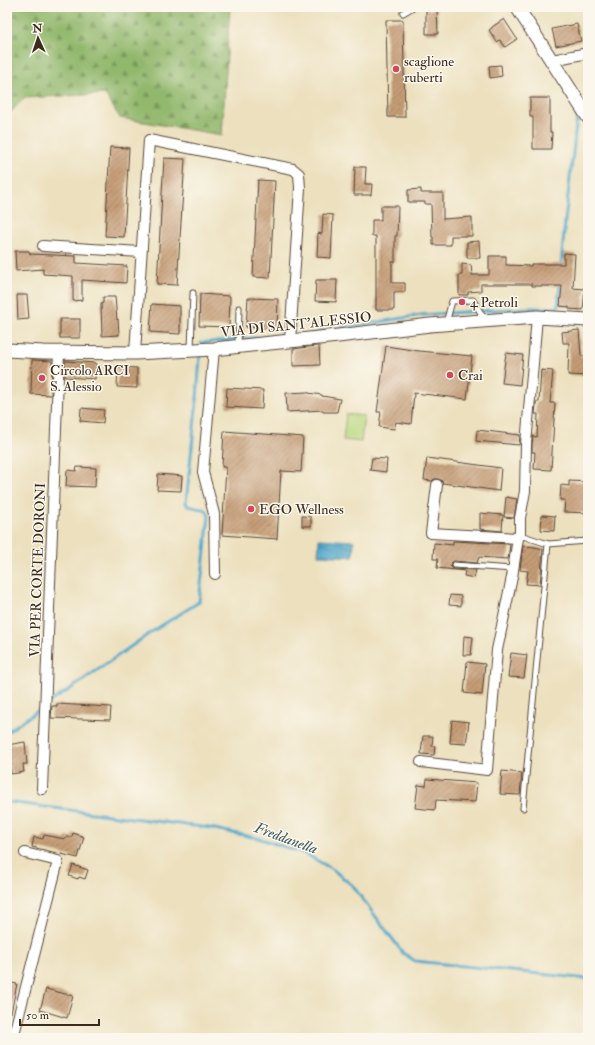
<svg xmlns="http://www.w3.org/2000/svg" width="595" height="1045" viewBox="0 0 595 1045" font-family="'IM FELL Double Pica',serif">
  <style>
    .forest { fill: url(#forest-firs); stroke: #667146 }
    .pitch { fill: #b8d77e; stroke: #7a804e }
    .water { fill: url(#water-waves); stroke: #436874 }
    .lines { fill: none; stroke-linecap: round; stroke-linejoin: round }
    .stream { stroke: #4ba5c9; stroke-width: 3 }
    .building { fill: url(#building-hatch) }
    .service-casing { stroke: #564536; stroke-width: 7 }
    .minor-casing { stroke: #564536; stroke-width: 12 }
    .tertiary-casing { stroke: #564536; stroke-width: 15 }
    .service { stroke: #fff; stroke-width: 5 }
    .minor { stroke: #fff; stroke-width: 10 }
    .tertiary { stroke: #fff; stroke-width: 13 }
    .poi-dot { fill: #d1495b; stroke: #fbf7ec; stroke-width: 1.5 }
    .labels { text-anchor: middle; stroke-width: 3; stroke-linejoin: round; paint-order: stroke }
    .poi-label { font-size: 14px; fill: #3b2a1e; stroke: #fbf7ec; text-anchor: start }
    .street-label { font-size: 14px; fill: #3b2a1e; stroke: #fbf7ec }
    .water-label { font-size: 15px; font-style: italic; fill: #415b62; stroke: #fbf7ec }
  </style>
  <defs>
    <pattern id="forest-firs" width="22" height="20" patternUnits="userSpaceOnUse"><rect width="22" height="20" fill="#92b86d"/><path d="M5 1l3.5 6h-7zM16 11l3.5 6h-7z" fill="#789659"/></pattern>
    <pattern id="water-waves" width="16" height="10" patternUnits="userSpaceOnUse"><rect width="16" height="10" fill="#4ba5c9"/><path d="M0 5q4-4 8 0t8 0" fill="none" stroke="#4087a3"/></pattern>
    <pattern id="building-hatch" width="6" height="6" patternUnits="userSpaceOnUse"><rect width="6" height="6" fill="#c59c76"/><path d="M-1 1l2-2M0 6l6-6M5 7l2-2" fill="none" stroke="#a17f60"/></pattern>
  </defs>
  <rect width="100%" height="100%" fill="#fbf7ec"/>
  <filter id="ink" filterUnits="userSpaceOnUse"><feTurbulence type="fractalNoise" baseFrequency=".025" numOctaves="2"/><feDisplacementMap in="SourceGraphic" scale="8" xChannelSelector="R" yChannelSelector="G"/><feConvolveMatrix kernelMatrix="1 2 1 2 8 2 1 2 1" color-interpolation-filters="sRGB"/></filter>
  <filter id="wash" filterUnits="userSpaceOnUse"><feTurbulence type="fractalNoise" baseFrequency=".012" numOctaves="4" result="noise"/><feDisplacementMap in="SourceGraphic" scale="16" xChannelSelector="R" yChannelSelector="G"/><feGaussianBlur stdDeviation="0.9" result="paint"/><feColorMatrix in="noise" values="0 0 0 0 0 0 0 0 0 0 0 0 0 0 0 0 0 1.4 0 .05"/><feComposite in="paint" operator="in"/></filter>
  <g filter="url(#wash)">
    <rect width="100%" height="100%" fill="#ece0be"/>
    <polygon class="forest" points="14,7 230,7 222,135 120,118 105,94 24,98 7,116 7,8"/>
    <polygon class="pitch" points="346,414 364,416 361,442 343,440"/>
    <polygon class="water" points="319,539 354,541 353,557 318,555"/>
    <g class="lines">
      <g class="stream">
        <polyline points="527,7 528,10"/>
        <polyline points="561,267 565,221 578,109"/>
        <polyline points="318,332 421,315 526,308 558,308 560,282"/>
        <polyline points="201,343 288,335"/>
        <polyline points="48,703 66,692 153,631 199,602 209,516 206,510 188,506 186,503 197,399 200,356"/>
        <polyline points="7,732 43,707"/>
        <polyline points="7,802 210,828 261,839 306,854 332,869 352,885 403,953 415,961 588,979"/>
      </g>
    </g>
    <g id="blocks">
      <g class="building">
        <polygon points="426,9 437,9 438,34 426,34"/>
        <polygon points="504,19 517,39 505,47 500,40 497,42 489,30 492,28 492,27"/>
        <polygon points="386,20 403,20 405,117 388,117"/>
        <polygon points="577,24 581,41 556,46 552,29"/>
        <polygon points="501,65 502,76 490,78 489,66"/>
        <polygon points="530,98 550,98 550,132 552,132 551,149 533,149 533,117 530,117"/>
        <polygon points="110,147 129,148 124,237 105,236"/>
        <polygon points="164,158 185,159 177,285 157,284"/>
        <polygon points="355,167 366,167 365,184 372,184 371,195 354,195"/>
        <polygon points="258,180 275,181 270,278 253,277"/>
        <polygon points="421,189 421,193 443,193 443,219 472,217 472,236 451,236 451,245 433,245 433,237 432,237 431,204 425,204 425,202 408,202 408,190"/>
        <polygon points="381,206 398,206 397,236 395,236 395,262 392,262 392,283 405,283 405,292 394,292 394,310 376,310 376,236 372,236 372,220 381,220"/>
        <polygon points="323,214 333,215 331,258 317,257 318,233 322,234"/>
        <polygon points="479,241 480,258 467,258 467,242"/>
        <polygon points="15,251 29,251 30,254 76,256 76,263 127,266 126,283 82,280 82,300 73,301 73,276 43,274 43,269 16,271"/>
        <polygon points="564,253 575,254 573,288 585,289 583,310 569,309 569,307 560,306 562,286 532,286 532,284 481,284 481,291 468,292 468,295 459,295 459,275 462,275 462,264 471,265 472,275 489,275 489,256 506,256 506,265 531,266 531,264 564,264"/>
        <polygon points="316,280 337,280 336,302 315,301"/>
        <polygon points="200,294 230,296 229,327 199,326"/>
        <polygon points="17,295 27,295 29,319 18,320"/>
        <polygon points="103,297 115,297 117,320 118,319 119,335 102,336 101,304 103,303"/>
        <polygon points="248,298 278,299 277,329 246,327"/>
        <polygon points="152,304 180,306 180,334 150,332"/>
        <rect x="60" y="319" width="20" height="19"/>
        <polygon points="579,330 581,356 588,356 588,376 568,375 569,343 563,343 562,332"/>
        <polygon points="316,346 319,346 320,365 293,366 293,349"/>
        <polygon points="386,346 419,351 472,356 467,399 414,393 411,424 396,422 394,429 379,427 381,412 377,412"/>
        <polygon points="506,353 523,355 520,385 502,383"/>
        <polygon points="32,360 52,361 51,395 31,394"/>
        <polygon points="65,361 96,363 95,379 65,377"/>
        <polygon points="118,367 137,368 137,388 117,387"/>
        <polygon points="541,370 553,371 550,403 555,403 551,470 534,469 535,452 532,452 532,444 533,436 537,437 538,414 535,414 536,404 536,402 539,402"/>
        <polygon points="227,388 263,390 262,409 226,407"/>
        <polygon points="308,392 308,393 322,395 322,396 340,399 337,412 323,412 323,410 287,412 286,393"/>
        <polygon points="81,408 104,410 103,423 80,421"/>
        <polygon points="477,430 520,435 519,445 476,441"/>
        <polygon points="224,431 303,437 301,472 281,471 277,539 222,535 226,467 222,467"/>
        <polygon points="372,458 387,459 386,472 370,470"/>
        <polygon points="427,458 501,468 499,491 443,483 441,480 438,479 434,479 432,481 424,480"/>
        <polygon points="77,467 96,468 95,487 66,486 67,470 76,471"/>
        <polygon points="158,474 182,476 181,491 157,490"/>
        <polygon points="569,481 588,482 588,513 564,512 565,500 560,500 561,485 569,486"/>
        <polygon points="506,497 517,499 514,518 504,517"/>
        <polygon points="480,513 503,515 502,531 480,529"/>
        <polygon points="542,515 555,516 554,531 541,530"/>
        <polygon points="302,516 311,517 311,526 302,526"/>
        <polygon points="453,541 510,544 508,559 479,557 477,563 454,561 451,563 450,566 453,569 476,570 474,578 464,576 465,571 437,568 438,559 433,559 434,543 453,545"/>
        <polygon points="523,546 535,547 543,549 540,585 526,584 528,571 520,570"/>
        <polygon points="450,595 461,596 461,606 449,605"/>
        <polygon points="464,636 473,637 471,655 463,655"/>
        <polygon points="511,653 527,655 524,678 508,677"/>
        <polygon points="467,662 485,664 482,695 464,693"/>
        <polygon points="57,704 111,707 110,720 51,718 52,706 57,706"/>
        <polygon points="452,720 469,722 466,744 450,743"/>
        <polygon points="423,736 433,736 432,746 435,746 434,755 421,754"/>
        <polygon points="25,742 27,764 23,764 24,772 11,774 10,766 7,766 7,745"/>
        <polygon points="502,771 522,773 520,795 500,794"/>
        <polygon points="427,779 477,783 475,802 436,800 435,810 415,808 418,785 426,786"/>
        <polygon points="73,833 84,837 78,858 32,847 34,837 43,839 44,835 65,839 66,837 72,837"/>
        <polygon points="73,865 88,870 85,879 79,877 78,879 69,876"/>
        <polygon points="7,982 17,984 11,1013 7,1013"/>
        <polygon points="46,989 73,996 67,1018 40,1010"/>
      </g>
    </g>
  </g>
  <g filter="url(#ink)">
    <use href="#blocks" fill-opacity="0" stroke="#564536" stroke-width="1"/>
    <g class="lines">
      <g class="service-casing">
        <g id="service">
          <polyline points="403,13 413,7"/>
          <polyline points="446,323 452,301 473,300 485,320"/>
          <polyline points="238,347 239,308"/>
          <polyline points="191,349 193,293"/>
          <polyline points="520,535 548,544 588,541"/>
          <polyline points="454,565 513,569"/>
          <polyline points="523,808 548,544"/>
        </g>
      </g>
      <g class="minor-casing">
        <g id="minor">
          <polyline points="552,60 588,53"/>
          <polyline points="43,246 141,252"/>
          <polyline points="214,349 203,472 214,514 215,574"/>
          <polyline points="135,353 149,140 293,169 299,174 300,188 290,341"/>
          <polyline points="437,485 431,533 518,538"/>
          <polyline points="421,762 487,770 497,650 512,577 518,538 520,535 520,518 525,491 526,444 537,317"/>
          <polyline points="42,789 59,352"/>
          <polyline points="13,1038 58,861 25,853"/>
        </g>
      </g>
      <g class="tertiary-casing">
        <g id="tertiary">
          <polyline points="517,7 588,117"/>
          <polyline points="7,350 43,352 135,353 214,349 338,336 430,325 482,321 537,317 588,320"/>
        </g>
      </g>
      <use href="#service" class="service"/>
      <use href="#minor" class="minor"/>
      <use href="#tertiary" class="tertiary"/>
    </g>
  </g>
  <g class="poi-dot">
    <circle cx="396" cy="69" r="4"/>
    <circle cx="462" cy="302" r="4"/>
    <circle cx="450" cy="375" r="4"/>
    <circle cx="42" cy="378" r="4"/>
    <circle cx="251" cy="509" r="4"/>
  </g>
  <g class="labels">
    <g class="poi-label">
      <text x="404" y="66">scaglione<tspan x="404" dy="16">ruberti</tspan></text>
      <text x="470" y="307">4 Petroli</text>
      <text x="50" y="375">Circolo ARCI<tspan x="50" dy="16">S. Alessio</tspan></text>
      <text x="458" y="380">Crai</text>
      <text x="259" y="514">EGO Wellness</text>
    </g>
    <g class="street-label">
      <text transform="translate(296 324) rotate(-6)" y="5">VIA DI SANT'ALESSIO</text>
      <text transform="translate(37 570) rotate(-88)" y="5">VIA PER CORTE DORONI</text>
    </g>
    <g class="water-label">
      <text transform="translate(286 838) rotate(20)" y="5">Freddanella</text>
    </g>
  </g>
  <rect width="595" height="1045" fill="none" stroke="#fbf7ec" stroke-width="24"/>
  <g transform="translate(38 38) rotate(357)" stroke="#fbf7ec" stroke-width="3" paint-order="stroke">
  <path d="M0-3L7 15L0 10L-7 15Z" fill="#3b2a1e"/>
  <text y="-6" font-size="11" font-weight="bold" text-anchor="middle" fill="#3b2a1e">N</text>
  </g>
  <path d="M20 1019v6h79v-6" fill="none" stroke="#3b2a1e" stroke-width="2"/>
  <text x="26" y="1019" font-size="12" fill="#3b2a1e" stroke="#fbf7ec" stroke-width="3" paint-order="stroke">50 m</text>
</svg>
